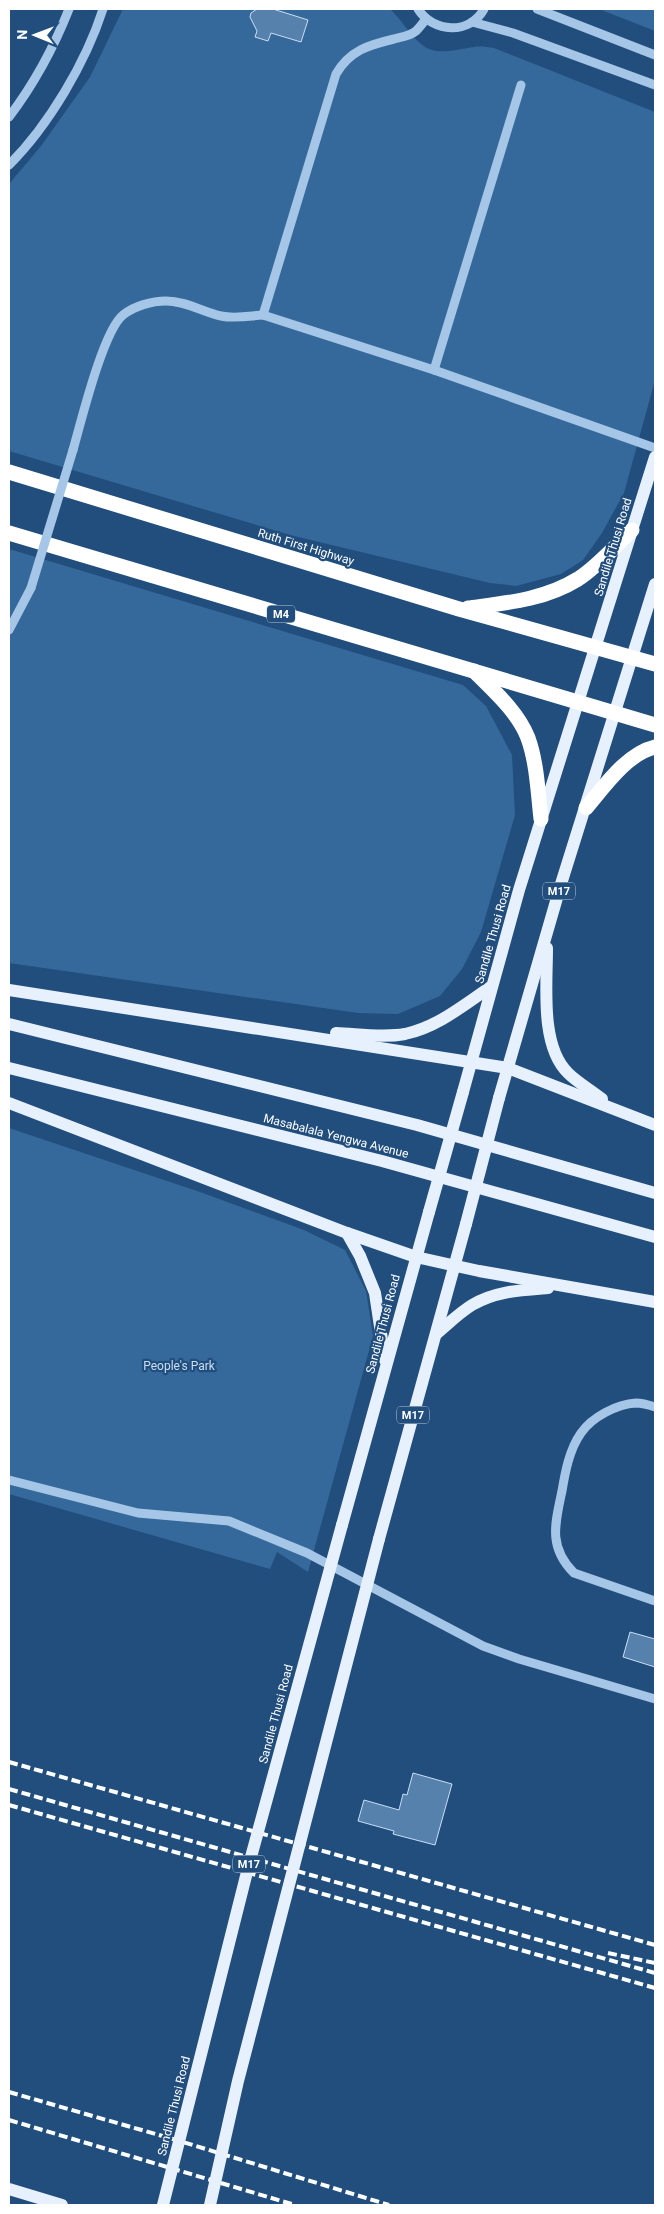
<svg xmlns="http://www.w3.org/2000/svg" width="664" height="2214" viewBox="0 0 664 2214" font-family="Roboto,sans-serif">
  <style>
    .green { fill: #35689b }
    .building { fill: #5681ac; stroke: #c9dff5 }
    .lines { fill: none; stroke-linecap: round; stroke-linejoin: round }
    .minor { stroke: #a5c6e6; stroke-width: 9 }
    .major { stroke: #e7f0fd; stroke-width: 12 }
    .highway { stroke: #fff; stroke-width: 15 }
    .rail { stroke: #fff; stroke-width: 4; stroke-dasharray: 9 4; stroke-linecap: butt }
    .minor-bridge { stroke: #a5c6e6; stroke-width: 9 }
    .major-bridge { stroke: #e7f0fd; stroke-width: 12 }
    .labels { text-anchor: middle; stroke-width: 4.5; stroke-linejoin: round; paint-order: stroke }
    .shield { fill: #214e7d; stroke: #bccad8; stroke-width: 1 }
    .shield-label { font-size: 11px; font-weight: bold; fill: #fff }
    .street-label { font-size: 12px; fill: #fff; stroke: #214e7d }
    .park-label { font-size: 12px; fill: #c9dff5; stroke: #214e7d }
  </style>
  <rect width="100%" height="100%" fill="#214e7d"/>
  <g class="green">
    <path d="M123,9H390C401,19 409,34 421,44C436,57 457,49 474,47C480,46 487,47 494,48L655,112V380L624,493L602,533L583,560L561,574L516,586L490,583L290,535L9,451V184L41,146L90,77Z"/>
    <polygon points="599,9 655,9 655,31"/>
    <polygon points="9,549 463,685 486,706 512,755 515,815 481,932 462,969 440,996 398,1014 358,1013 9,963"/>
    <polygon points="9,1128 200,1192 304,1230 345,1250 366,1291 373,1336 308,1572 277,1552 270,1569 9,1494"/>
  </g>
  <g class="building">
    <polygon points="257,9 273,9 308,20 301,42 271,33 268,41 255,37 257,31 250,17 251,13"/>
    <polygon points="630,1632 655,1639 655,1667 623,1657"/>
    <polygon points="413,1773 452,1784 435,1845 393,1834 394,1831 358,1821 364,1800 399,1810 403,1794 407,1795"/>
  </g>
  <g class="lines">
    <g class="minor">
      <path d="M418,9C433,33 470,35 484,9"/>
      <polyline points="537,9 655,55"/>
      <path d="M426,19C423,23 420,27 416,31C410,36 401,37 394,39C369,45 350,50 336,74L263,315L434,370L655,448"/>
      <polyline points="472,22 513,33 655,85"/>
      <path d="M9,117C34,84 54,47 69,9"/>
      <path d="M9,165C49,125 86,62 103,9"/>
      <polyline points="434,370 521,85"/>
      <path d="M73,450C81,422 103,331 123,315C134,306 152,301 166,301C186,301 203,312 221,316C235,319 249,316 263,315"/>
      <polyline points="9,630 31,588"/>
      <path d="M655,1407C649,1405 642,1403 636,1403C617,1404 592,1417 581,1433C569,1450 565,1473 562,1491C555,1524 548,1547 574,1573L655,1601"/>
      <polyline points="9,1480 138,1513 229,1521 307,1553 483,1646 519,1659 655,1699"/>
    </g>
    <g class="major">
      <path d="M547,948C547,985 540,1046 568,1073C578,1083 591,1090 602,1099"/>
      <polyline points="9,990 508,1068 655,1125"/>
      <polyline points="9,1024 417,1125 655,1193"/>
      <path d="M336,1033C359,1034 383,1038 405,1034C438,1027 465,1004 492,986"/>
      <polyline points="9,1068 382,1161 655,1237"/>
      <polyline points="463,1092 519,890 655,457"/>
      <polyline points="499,1098 561,884 655,584"/>
      <polyline points="9,1103 347,1233 416,1257 479,1271 655,1302"/>
      <polyline points="347,1233 360,1256 375,1293 385,1360"/>
      <path d="M436,1334C447,1325 459,1313 472,1305C495,1291 522,1290 548,1288"/>
      <polyline points="342,1525 429,1212"/>
      <polyline points="379,1539 466,1224"/>
      <polyline points="9,2189 62,2205"/>
    </g>
    <g class="highway">
      <polyline points="9,472 459,609 655,664"/>
      <polyline points="9,533 655,725"/>
      <path d="M468,608C506,603 544,600 578,579C598,566 615,546 632,530"/>
      <path d="M474,671C494,691 518,712 528,738C537,763 538,793 541,819"/>
      <path d="M586,808C604,787 626,754 655,747"/>
    </g>
    <g class="rail">
      <polyline points="9,1762 655,1945"/>
      <polyline points="9,1789 655,1973"/>
      <polyline points="9,1805 655,1988"/>
      <polyline points="608,1953 655,1963"/>
      <polyline points="9,2092 173,2139 389,2205"/>
      <polyline points="9,2120 295,2205"/>
    </g>
    <polyline class="minor-bridge" points="31,588 73,450"/>
    <g class="major-bridge">
      <polyline points="429,1212 463,1092"/>
      <polyline points="466,1224 499,1098"/>
      <polyline points="163,2205 248,1868 342,1525"/>
      <polyline points="210,2205 238,2081 379,1539"/>
    </g>
  </g>
  <g class="labels">
    <g class="shield">
      <rect x="267" y="605.5" width="28" height="17" rx="4"/>
      <rect x="543" y="882.5" width="32" height="17" rx="4"/>
      <rect x="397" y="1406.5" width="32" height="17" rx="4"/>
      <rect x="233" y="1855.5" width="32" height="17" rx="4"/>
    </g>
    <g class="shield-label">
      <text x="281" y="618">M4</text>
      <text x="559" y="895">M17</text>
      <text x="413" y="1419">M17</text>
      <text x="249" y="1868">M17</text>
    </g>
    <g class="street-label">
      <text transform="translate(306 547) rotate(17)" y="4">Ruth First Highway</text>
      <text transform="translate(613 547) rotate(-73)" y="4">Sandile Thusi Road</text>
      <text transform="translate(493 934) rotate(-74)" y="4">Sandile Thusi Road</text>
      <text transform="translate(336 1136) rotate(14)" y="4">Masabalala Yengwa Avenue</text>
      <text transform="translate(383 1324) rotate(-75)" y="4">Sandile Thusi Road</text>
      <text transform="translate(276 1714) rotate(-75)" y="4">Sandile Thusi Road</text>
      <text transform="translate(174 2106) rotate(-76)" y="4">Sandile Thusi Road</text>
    </g>
    <g class="park-label">
      <text x="179" y="1370">People's Park</text>
    </g>
  </g>
  <rect width="664" height="2214" fill="none" stroke="#ffffff" stroke-width="20"/>
  <g transform="translate(35 35) rotate(271)" stroke="#214e7d" stroke-width="4" paint-order="stroke">
  <path d="M0-4L9 19L0 12L-9 19Z" fill="#ffffff"/>
  <text y="-8" font-size="14" font-weight="bold" text-anchor="middle" fill="#ffffff">N</text>
  </g>
</svg>
